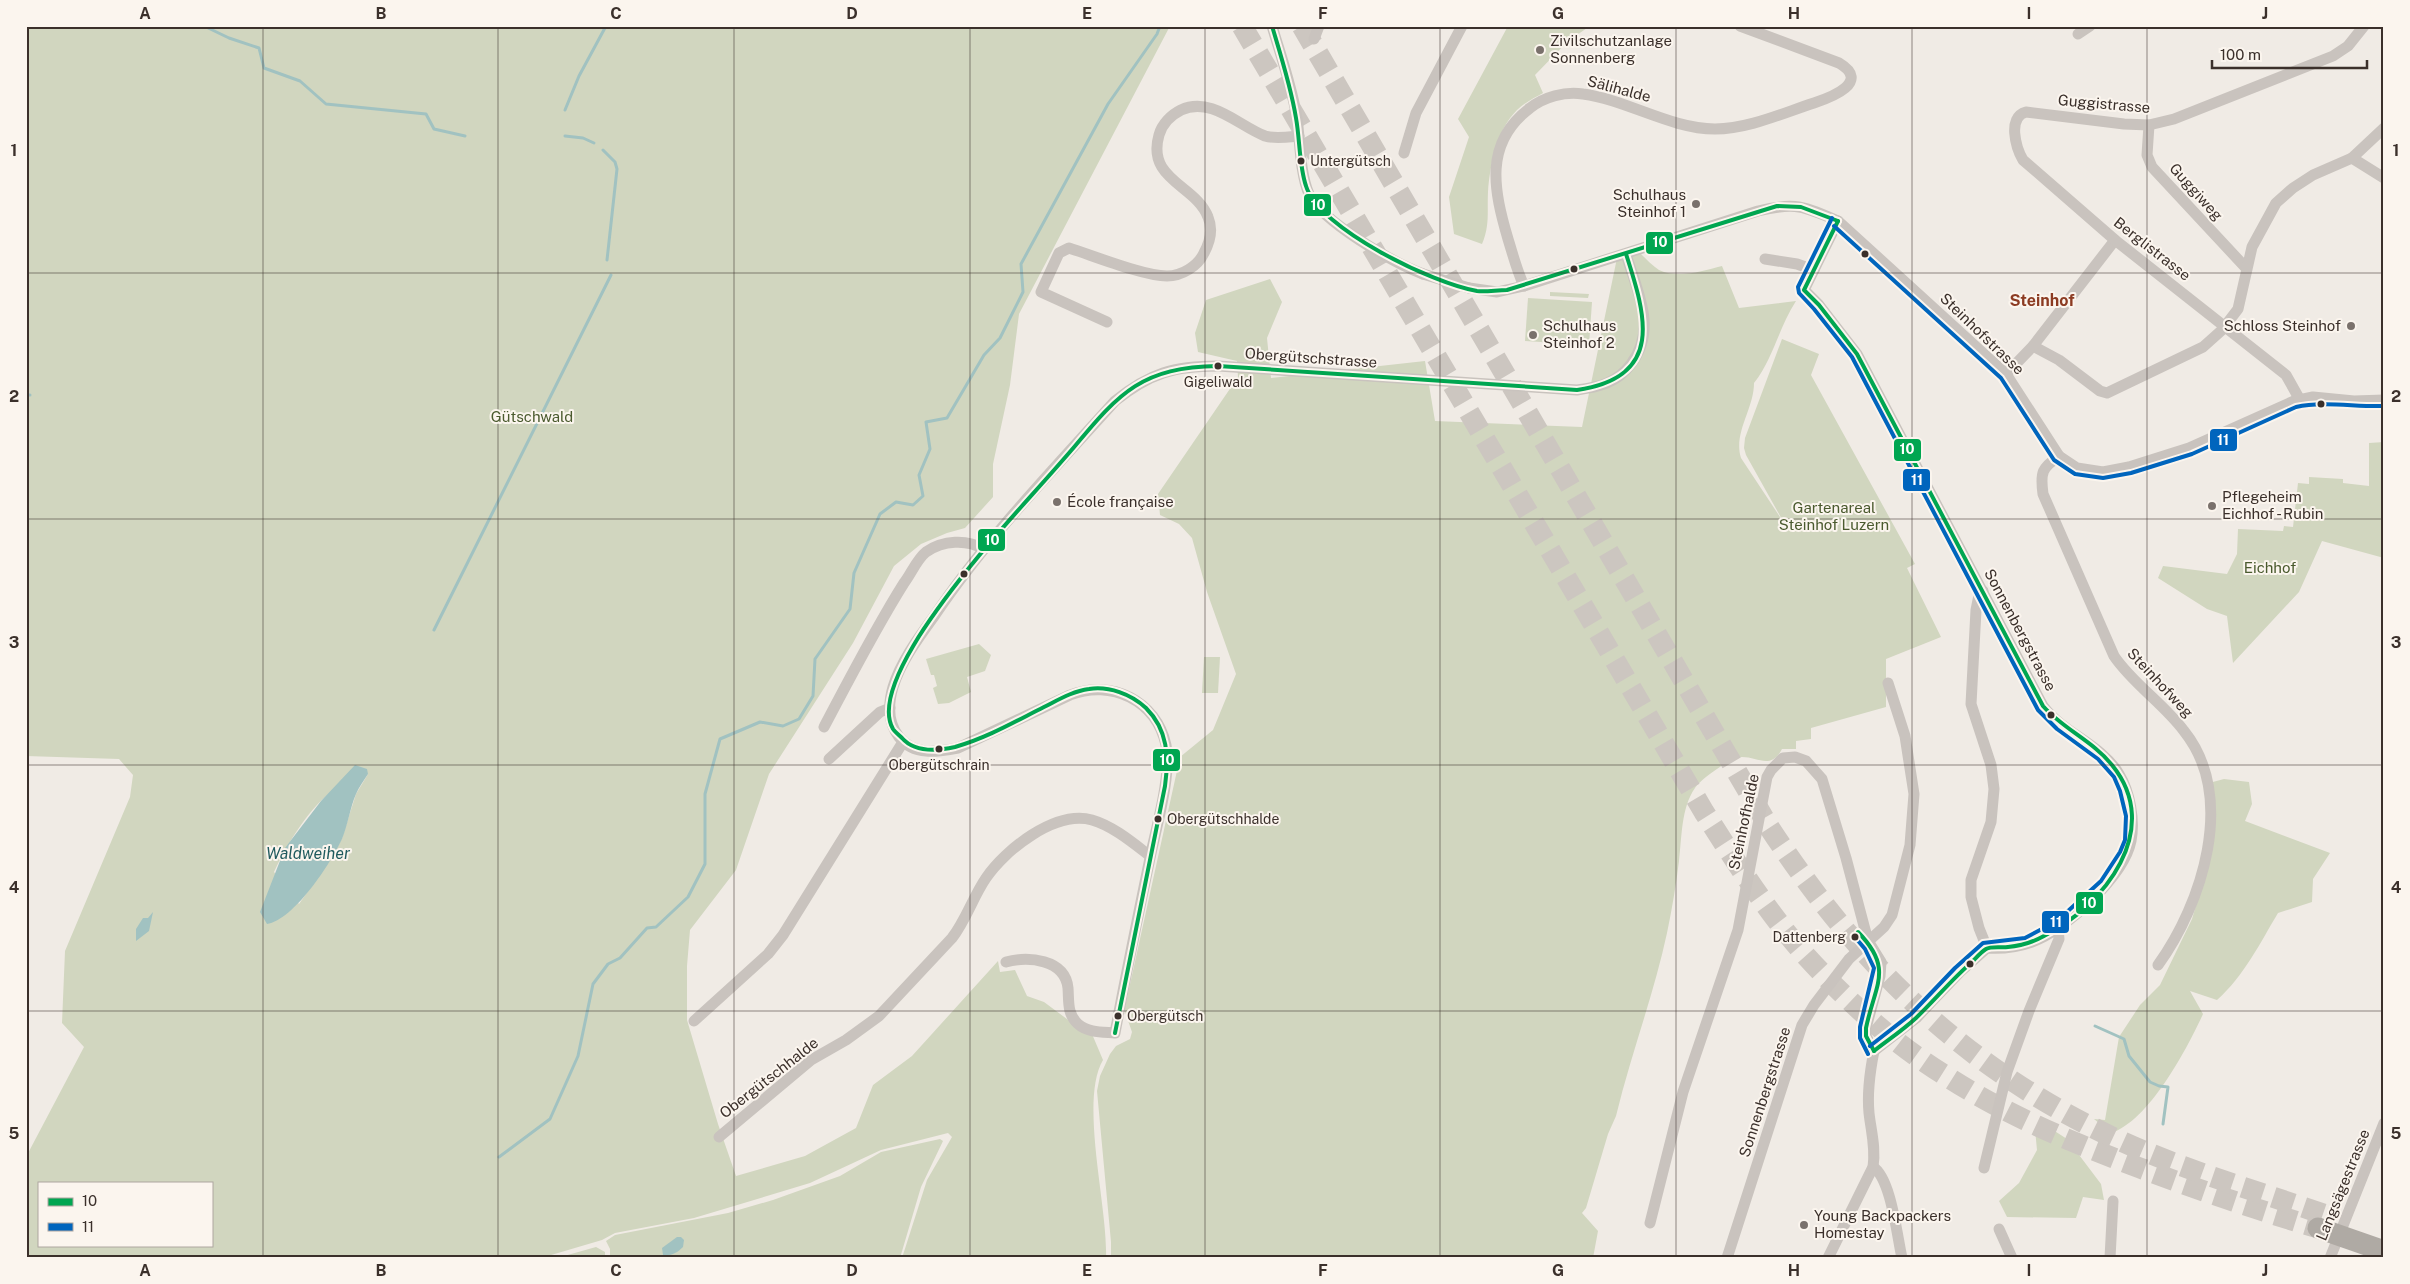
<svg xmlns="http://www.w3.org/2000/svg" width="2410" height="1284" viewBox="0 0 2410 1284" font-family="'Public Sans',sans-serif">
  <style>
    .green { fill: #d1d6bf; fill-rule: evenodd }
    .water { fill: #a1c2c1 }
    .lines { fill: none; stroke-linecap: round; stroke-linejoin: round }
    .stream { stroke: #a1c2c1; stroke-width: 3 }
    .motorway-tunnel { stroke: #ccc6c0; stroke-width: 21; stroke-dasharray: 21 11; stroke-linecap: butt }
    .minor { stroke: #c9c3be; stroke-width: 11 }
    .minor-bridge { stroke: #c9c3be; stroke-width: 11 }
    .motorway-bridge { stroke: #afaaa4; stroke-width: 21 }
    .bus-1-casing { stroke: #fbf5ee; stroke-width: 8 }
    .bus-2-casing { stroke: #fbf5ee; stroke-width: 8 }
    .bus-1 { stroke: #00a651; stroke-width: 4 }
    .bus-2 { stroke: #0065bd; stroke-width: 4 }
    .grid { fill: none; stroke: #3b302b; stroke-width: 1; stroke-opacity: 0.55 }
    .poi-dot { fill: #7a716c; stroke: #fbf5ee; stroke-width: 2 }
    .bus-dot { fill: #3b302b; stroke: #fbf5ee; stroke-width: 2 }
    .labels { text-anchor: middle; stroke-width: 4; stroke-linejoin: round; paint-order: stroke }
    .bus-label { font-size: 14px; fill: #3b302b; stroke: #fbf5ee; text-anchor: start }
    .poi-label { font-size: 15px; fill: #3b302b; stroke: #fbf5ee; text-anchor: start }
    .street-label { font-size: 15px; fill: #3b302b; stroke: #fbf5ee }
    .park-label { font-size: 15px; fill: #4a5a2e; stroke: #fbf5ee }
    .neighbourhood-label { font-size: 16px; font-weight: bold; fill: #8c3b22; stroke: #fbf5ee }
    .water-label { font-size: 16px; font-style: italic; fill: #1f5a5e; stroke: #fbf5ee }
    .line-badge { stroke: #fbf5ee; stroke-width: 2 }
    .badge-label { font-size: 14px; text-anchor: middle; font-weight: bold; fill: #fff }
    .neatline { fill: none; stroke: #3b302b; stroke-width: 2 }
    .grid-label { font-size: 16px; text-anchor: middle; font-weight: bold; fill: #3b302b }
  </style>
  <rect width="100%" height="100%" fill="#f0ebe5"/>
  <g class="green">
    <path d="M26,26H1170L1019,314L1010,385L993,464V497L965,528L947,533L921,544L894,566L853,643L769,774L736,870L690,930L687,966V1020L718,1124L736,1176L805,1156L856,1128L873,1085L912,1056L998,961L1000,972L1015,970L1027,996L1044,1002L1075,1025L1092,1034L1103,1060C1079,1101 1108,1206 1106,1258H902L927,1180L952,1137L948,1133L881,1150L810,1183L694,1218L615,1233L602,1240L541,1258H26V1157L84,1047L62,1023L65,951L130,797L133,775L119,759L26,756ZM368,774L356,794L342,838L334,854L299,904L274,872C287,844 310,806 336,788C345,782 358,778 368,774ZM39,1183H211V1245H39Z"/>
    <path d="M1508,26H1590L1568,41L1535,75L1543,93C1534,98 1524,103 1517,110C1497,130 1490,164 1488,192C1487,212 1490,225 1482,244L1454,234L1449,197L1469,137L1458,119Z"/>
    <path d="M1641,254C1646,259 1653,266 1659,270C1679,279 1702,271 1722,266L1739,308L1796,301C1779,327 1773,359 1754,383C1754,409 1733,433 1741,458L1784,523L1746,455L1744,448L1745,438L1782,339L1819,354L1811,375L1915,564L1907,568L1941,637L1886,659V707L1811,728V739L1796,741V749H1782C1771,770 1758,757 1742,757C1731,757 1701,779 1695,788C1681,808 1682,837 1679,861C1676,885 1672,909 1667,933C1654,994 1631,1054 1616,1116L1608,1134L1586,1208L1582,1213L1598,1231L1593,1258H1111V1242L1097,1091L1100,1076L1110,1054L1116,1046L1130,1039L1132,1032L1125,1012V1007L1180,757L1213,730L1236,674L1207,592L1192,538L1179,524L1160,515L1158,494L1238,377L1237,361L1198,352L1195,333L1206,300L1270,279L1282,302L1267,338L1271,378L1425,361L1435,421L1582,427L1617,258Z"/>
    <polygon points="1550,292 1589,294 1588,298 1550,296"/>
    <polygon points="1528,298 1592,302 1589,345 1525,341"/>
    <polygon points="2384,442 2384,558 2322,541 2299,592 2233,663 2227,616 2207,609 2158,578 2163,566 2227,574 2237,554 2238,529 2283,531 2284,526 2293,527 2298,483 2309,484 2309,477 2343,479 2343,483 2369,486 2369,443"/>
    <polygon points="979,644 991,655 985,671 967,677 971,692 949,703 938,704 933,688 937,686 934,675 931,675 926,659"/>
    <polygon points="1204,657 1220,657 1218,693 1202,693"/>
    <path d="M2224,779L2249,782L2252,804L2245,821L2330,853L2313,879L2312,902L2278,913C2260,943 2244,976 2217,1000L2190,991L2203,1014C2187,1049 2149,1121 2111,1133L2094,1119L2105,1120L2119,1037L2140,1005L2160,985L2192,919L2203,882L2209,783Z"/>
    <polygon points="2050,1128 2067,1139 2101,1184 2104,1200 2083,1197 2076,1218 2007,1217 1999,1201 2019,1183 2037,1150 2035,1129"/>
    <polygon points="940,1139 943,1141 921,1187 900,1258 610,1258 610,1249 606,1241 615,1235 728,1213 773,1200 840,1176 881,1152"/>
    <polygon points="596,1247 605,1252 605,1258 557,1258"/>
  </g>
  <g class="water">
    <path d="M355,765L367,769L368,774C364,780 359,787 356,794C350,808 348,824 342,839C331,863 294,920 267,924L260,912L285,848L321,801Z"/>
    <polygon points="153,912 149,931 136,941 136,929 143,918 148,918"/>
    <path d="M677,1237H681L684,1240L683,1247C677,1253 671,1256 663,1255L662,1248Z"/>
  </g>
  <g class="lines">
    <g class="stream">
      <polyline points="204,26 229,38 259,48 264,68 300,81 326,104 426,114 434,129 465,136"/>
      <polyline points="565,110 579,76 606,26"/>
      <polyline points="565,136 583,138 594,143"/>
      <polyline points="603,150 615,162 617,169 607,260"/>
      <polyline points="26,395 30,395"/>
      <polyline points="434,630 611,275"/>
      <polyline points="2095,1026 2124,1039 2129,1056 2150,1082 2159,1086 2168,1087 2163,1124"/>
      <polyline points="499,1157 550,1119 578,1056 593,984 608,964 620,958 647,928 656,927 688,897 705,864 705,794 720,739 760,722 783,726 799,719 813,696 815,659 850,609 854,573 880,514 896,502 913,505 923,496 919,475 930,449 926,422 947,418 984,355 1000,338 1023,292 1021,264 1108,104 1157,34 1160,26"/>
    </g>
    <g class="motorway-tunnel">
      <path d="M1242,26L1704,812C1736,862 1767,912 1806,956C1847,1001 1894,1044 1946,1076C2006,1115 2073,1143 2140,1168C2199,1190 2258,1210 2318,1228"/>
      <path d="M1302,26L1769,827C1861,968 1969,1072 2123,1142C2187,1171 2257,1191 2323,1214"/>
    </g>
    <g class="minor">
      <path d="M1272,26C1281,56 1292,87 1297,118C1300,140 1300,174 1309,194C1322,222 1394,263 1423,274"/>
      <polyline points="2078,34 2090,26"/>
      <polyline points="1314,39 1319,26"/>
      <polyline points="2149,125 2147,155 2152,167 2246,268"/>
      <polyline points="1404,153 1416,113 1462,26"/>
      <polyline points="2352,158 2384,178"/>
      <path d="M1838,221L1804,290L1819,305L1857,354L2043,706C2064,734 2101,744 2119,774C2130,792 2135,820 2131,841C2124,876 2066,930 2032,942C2018,947 2003,949 1987,948L1960,972L1915,1019L1874,1051"/>
      <polyline points="1765,259 1797,264 1814,270"/>
      <path d="M1524,286C1517,271 1513,255 1508,239C1494,191 1483,143 1530,108C1544,97 1565,91 1583,94C1627,100 1671,129 1715,129C1748,129 1783,113 1814,103C1832,97 1871,82 1839,63L1740,26"/>
      <path d="M1469,288L1497,292L1524,286L1758,211C1795,202 1804,206 1838,221L2006,374L2059,456L2077,468L2103,472L2129,467L2189,448L2294,401L2313,397L2354,401L2384,400"/>
      <path d="M1107,322L1041,292L1059,253L1069,248C1094,256 1144,276 1167,276C1182,276 1198,266 1204,253C1210,242 1213,229 1208,217C1196,185 1146,180 1159,135C1162,124 1171,115 1181,110C1211,96 1239,126 1265,136C1275,139 1288,137 1299,136"/>
      <polyline points="2033,346 2059,360 2100,391 2107,393 2203,347 2222,330 2238,309 2252,247 2276,203 2293,188 2313,175 2352,158 2384,128"/>
      <polyline points="2006,374 2033,346 2115,240"/>
      <path d="M2300,400L2286,375L2115,240L2023,160C2016,148 2007,117 2026,112L2124,124L2149,125L2174,119L2333,56L2348,46L2364,26"/>
      <path d="M2059,456C2042,468 2040,472 2043,494L2114,656C2133,684 2163,703 2184,731C2237,797 2202,904 2158,965"/>
      <polyline points="1983,591 1979,595 1976,610 1971,704 1991,765 1994,789 1991,822 1971,880 1971,897 1979,928 1987,948"/>
      <path d="M824,727C850,678 875,629 904,583C911,574 917,559 926,552C943,540 967,539 984,549"/>
      <polyline points="829,759 880,712 890,708"/>
      <path d="M1006,962C1028,956 1065,959 1068,988C1069,1002 1067,1014 1078,1024C1088,1033 1103,1032 1115,1033C1126,974 1138,916 1150,858C1156,828 1172,774 1166,745C1156,700 1111,679 1070,695L958,748C937,752 914,756 899,737C888,723 888,704 893,687C901,661 919,637 935,615C987,538 1053,470 1115,401C1150,373 1174,366 1218,366L1577,390C1599,387 1617,383 1631,364C1658,328 1637,292 1626,254"/>
      <polyline points="694,1021 768,954 783,935 903,742"/>
      <path d="M719,1137L811,1060L846,1040L879,1016L952,938C966,920 973,897 986,878C1005,850 1055,810 1092,820C1113,826 1133,843 1150,856"/>
      <path d="M1873,1167C1891,1178 1897,1236 1902,1258"/>
      <polyline points="1984,1168 2007,1072 2029,1011 2059,939 2058,929"/>
      <polyline points="1650,1223 1683,1092 1738,930 1767,777 1771,770 1783,758 1795,757 1806,761 1822,779 1846,858 1868,941 1881,962 1880,976 1866,1028 1866,1036 1874,1051"/>
      <polyline points="1999,1229 2012,1258"/>
      <polyline points="1727,1258 1802,1025 1814,1005 1849,959 1884,927 1892,915 1910,845 1914,794 1905,736 1888,683"/>
      <path d="M1828,1258L1873,1167C1876,1148 1871,1131 1869,1113C1867,1092 1870,1071 1874,1051"/>
      <polyline points="2110,1258 2113,1201"/>
      <polyline points="2330,1258 2384,1123"/>
    </g>
    <polyline class="minor-bridge" points="1423,274 1469,288"/>
    <polyline class="motorway-bridge" points="2318,1228 2384,1251"/>
    <g class="bus-1-casing">
      <g id="bus-1">
        <path d="M1272,26C1281,56 1291,87 1296,118C1300,140 1299,165 1306,186C1319,229 1434,284 1477,291C1486,292 1497,290 1507,290L1777,206L1801,207L1838,221"/>
        <path d="M1838,221L1804,290L1819,305L1857,354L2043,706C2063,729 2093,741 2112,765C2164,829 2105,905 2044,936C2033,942 2021,946 2008,947C2002,948 1991,946 1986,949C1981,952 1976,958 1972,962C1952,979 1935,1000 1916,1018C1903,1030 1888,1040 1874,1051"/>
        <path d="M1858,932C1894,969 1875,984 1866,1028V1036L1874,1051"/>
        <path d="M1115,1033L1165,786C1169,757 1168,730 1146,708C1131,694 1109,686 1089,689C1073,691 1058,700 1044,707C1016,721 987,738 955,747C937,751 915,753 902,738C899,735 895,732 893,729C870,689 949,593 973,563C1005,523 1041,486 1075,446C1120,392 1143,367 1218,366L1577,390C1665,377 1646,316 1626,254"/>
      </g>
    </g>
    <g class="bus-2-casing">
      <g id="bus-2">
        <polyline points="1832,218 1798,287 1799,293 1814,309 1852,357 2038,710 2057,729 2098,759 2114,777 2120,791 2126,816 2125,840 2120,852 2101,881 2057,921 2025,938 1983,943 1955,968 1911,1014 1870,1046"/>
        <path d="M1834,226L2001,378L2054,460L2075,474L2103,478L2131,473L2192,454L2296,407C2324,401 2355,407 2384,406"/>
        <polyline points="1854,936 1865,949 1874,968 1860,1027 1860,1038 1868,1054"/>
      </g>
    </g>
    <use href="#bus-1" class="bus-1"/>
    <use href="#bus-2" class="bus-2"/>
  </g>
  <path class="grid" d="M263,26V1258M498,26V1258M734,26V1258M970,26V1258M1205,26V1258M1440,26V1258M1676,26V1258M1912,26V1258M2147,26V1258M26,273H2384M26,519H2384M26,765H2384M26,1011H2384"/>
  <g class="poi-dot">
    <circle cx="1540" cy="50" r="5"/>
    <circle cx="1696" cy="204" r="5"/>
    <circle cx="2351" cy="326" r="5"/>
    <circle cx="1533" cy="335" r="5"/>
    <circle cx="1057" cy="502" r="5"/>
    <circle cx="2212" cy="506" r="5"/>
    <circle cx="1804" cy="1225" r="5"/>
  </g>
  <g class="bus-dot">
    <circle cx="1301" cy="161" r="4.5"/>
    <circle cx="1865" cy="254" r="4.5"/>
    <circle cx="1574" cy="269" r="4.5"/>
    <circle cx="1218" cy="366" r="4.5"/>
    <circle cx="2321" cy="404" r="4.5"/>
    <circle cx="964" cy="574" r="4.5"/>
    <circle cx="2051" cy="715" r="4.5"/>
    <circle cx="939" cy="749" r="4.5"/>
    <circle cx="1158" cy="819" r="4.5"/>
    <circle cx="1855" cy="937" r="4.5"/>
    <circle cx="1970" cy="964" r="4.5"/>
    <circle cx="1118" cy="1016" r="4.5"/>
  </g>
  <g class="labels">
    <g class="bus-label">
      <text x="1310" y="166">Untergütsch</text>
      <text x="1218" y="387" text-anchor="middle">Gigeliwald</text>
      <text x="939" y="770" text-anchor="middle">Obergütschrain</text>
      <text x="1167" y="824">Obergütschhalde</text>
      <text x="1846" y="942" text-anchor="end">Dattenberg</text>
      <text x="1127" y="1021">Obergütsch</text>
    </g>
    <g class="poi-label">
      <text x="1550" y="46">Zivilschutzanlage<tspan x="1550" dy="17">Sonnenberg</tspan></text>
      <text x="1686" y="200" text-anchor="end">Schulhaus<tspan x="1686" dy="17">Steinhof 1</tspan></text>
      <text x="1543" y="331">Schulhaus<tspan x="1543" dy="17">Steinhof 2</tspan></text>
      <text x="2341" y="331" text-anchor="end">Schloss Steinhof</text>
      <text x="2222" y="502">Pflegeheim<tspan x="2222" dy="17">Eichhof - Rubin</tspan></text>
      <text x="1067" y="507">École française</text>
      <text x="1814" y="1221">Young Backpackers<tspan x="1814" dy="17">Homestay</tspan></text>
    </g>
    <g class="street-label">
      <text transform="translate(1619 89) rotate(15)" y="5">Sälihalde</text>
      <text transform="translate(2104 104) rotate(5)" y="5">Guggistrasse</text>
      <text transform="translate(2196 192) rotate(48)" y="5">Guggiweg</text>
      <text transform="translate(2152 249) rotate(38)" y="5">Berglistrasse</text>
      <text transform="translate(1982 334) rotate(44)" y="5">Steinhofstrasse</text>
      <text transform="translate(1311 358) rotate(4)" y="5">Obergütschstrasse</text>
      <text transform="translate(2020 630) rotate(62)" y="5">Sonnenbergstrasse</text>
      <text transform="translate(2160 683) rotate(47)" y="5">Steinhofweg</text>
      <text transform="translate(1744 822) rotate(-78)" y="5">Steinhofhalde</text>
      <text transform="translate(769 1078) rotate(-38)" y="5">Obergütschhalde</text>
      <text transform="translate(1765 1092) rotate(-72)" y="5">Sonnenbergstrasse</text>
      <text transform="translate(2343 1185) rotate(-68)" y="5">Langsägestrasse</text>
    </g>
    <g class="park-label">
      <text x="532" y="422">Gütschwald</text>
      <text x="1834" y="513">Gartenareal<tspan x="1834" dy="17">Steinhof Luzern</tspan></text>
      <text x="2270" y="573">Eichhof</text>
    </g>
    <g class="neighbourhood-label">
      <text x="2042" y="306">Steinhof</text>
    </g>
    <g class="water-label">
      <text x="308" y="859">Waldweiher</text>
    </g>
  </g>
  <g class="line-badge">
    <rect x="1303" y="193" width="29" height="24" rx="5" fill="#00a651"/>
    <rect x="1645" y="231" width="29" height="24" rx="5" fill="#00a651"/>
    <rect x="2209" y="428" width="29" height="24" rx="5" fill="#0065bd"/>
    <rect x="1893" y="438" width="29" height="24" rx="5" fill="#00a651"/>
    <rect x="1902" y="468" width="29" height="24" rx="5" fill="#0065bd"/>
    <rect x="977" y="528" width="29" height="24" rx="5" fill="#00a651"/>
    <rect x="1152" y="748" width="29" height="24" rx="5" fill="#00a651"/>
    <rect x="2075" y="891" width="29" height="24" rx="5" fill="#00a651"/>
    <rect x="2041" y="910" width="29" height="24" rx="5" fill="#0065bd"/>
  </g>
  <g class="badge-label">
    <text x="1318" y="210">10</text>
    <text x="1660" y="247">10</text>
    <text x="2223" y="445">11</text>
    <text x="1907" y="454">10</text>
    <text x="1917" y="485">11</text>
    <text x="992" y="545">10</text>
    <text x="1167" y="765">10</text>
    <text x="2089" y="908">10</text>
    <text x="2056" y="927">11</text>
  </g>
  <rect width="2410" height="1284" fill="none" stroke="#fbf5ee" stroke-width="55"/>
  <rect x="38" y="1182" width="175" height="65" fill="#fbf5ee" stroke="#aea6a0"/>
  <rect x="48" y="1198" width="25" height="8" fill="#00a651" stroke="#aea6a0"/>
  <text x="82" y="1206" font-size="15" fill="#3b302b">10</text>
  <rect x="48" y="1223" width="25" height="8" fill="#0065bd" stroke="#aea6a0"/>
  <text x="82" y="1232" font-size="15" fill="#3b302b">11</text>
  <path d="M2212 60v8h155v-8" fill="none" stroke="#3b302b" stroke-width="2.5"/>
  <text x="2220" y="60" font-size="15" fill="#3b302b" stroke="#fbf5ee" stroke-width="4" paint-order="stroke">100 m</text>
  <rect x="28" y="28" width="2354" height="1228" class="neatline"/>
  <g class="grid-label">
    <text x="145" y="19">A</text>
    <text x="381" y="19">B</text>
    <text x="616" y="19">C</text>
    <text x="852" y="19">D</text>
    <text x="1087" y="19">E</text>
    <text x="1323" y="19">F</text>
    <text x="1558" y="19">G</text>
    <text x="1794" y="19">H</text>
    <text x="2029" y="19">I</text>
    <text x="2265" y="19">J</text>
    <text x="14" y="156">1</text>
    <text x="2396" y="156">1</text>
    <text x="14" y="402">2</text>
    <text x="2396" y="402">2</text>
    <text x="14" y="648">3</text>
    <text x="2396" y="648">3</text>
    <text x="14" y="893">4</text>
    <text x="2396" y="893">4</text>
    <text x="14" y="1139">5</text>
    <text x="2396" y="1139">5</text>
    <text x="145" y="1276">A</text>
    <text x="381" y="1276">B</text>
    <text x="616" y="1276">C</text>
    <text x="852" y="1276">D</text>
    <text x="1087" y="1276">E</text>
    <text x="1323" y="1276">F</text>
    <text x="1558" y="1276">G</text>
    <text x="1794" y="1276">H</text>
    <text x="2029" y="1276">I</text>
    <text x="2265" y="1276">J</text>
  </g>
</svg>
